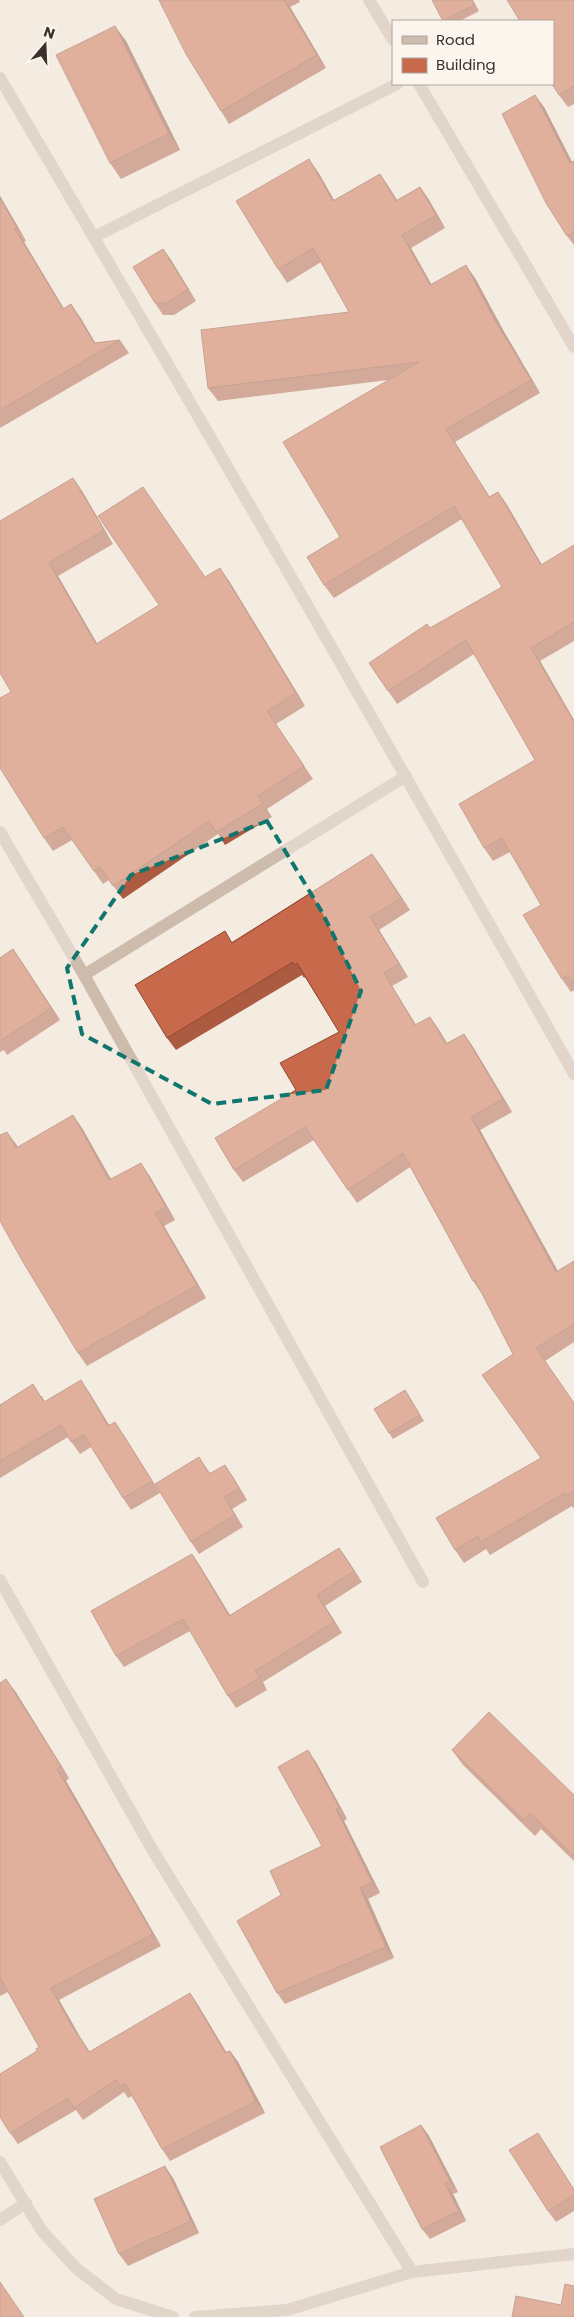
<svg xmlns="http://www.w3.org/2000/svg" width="574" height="2317" viewBox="0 0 574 2317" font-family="Poppins,sans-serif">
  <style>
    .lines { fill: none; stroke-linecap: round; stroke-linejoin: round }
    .minor { stroke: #cdbbac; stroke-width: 12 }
    .wall { fill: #ac5a40 }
    .shaded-wall { fill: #8c4a34 }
    .building { fill: #c8694b; stroke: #8c4a34 }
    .marked { fill: none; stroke: #0f766e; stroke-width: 4; stroke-dasharray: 10 6; stroke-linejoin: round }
  </style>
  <rect width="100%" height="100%" fill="#f4ebe1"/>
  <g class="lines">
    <g class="minor">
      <polyline points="369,0 393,40"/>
      <path d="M0,78C195,408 386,740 574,1074"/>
      <polyline points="419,84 574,347"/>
      <polyline points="94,237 397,84"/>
      <polyline points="0,832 84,975 423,1582"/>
      <polyline points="84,975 406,776"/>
      <polyline points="0,1580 152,1849 412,2272"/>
      <polyline points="0,2162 42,2231 76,2268 116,2299 173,2317"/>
      <polyline points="0,2220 26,2203"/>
      <polyline points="195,2317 287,2310 412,2272 574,2254"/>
    </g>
  </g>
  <g class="wall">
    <polygon points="159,0 299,0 300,2 290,7 326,68 229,124 221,111"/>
    <polygon points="473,0 479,11 460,21 443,21"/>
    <polygon points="574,0 574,104 568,107 559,95 553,21"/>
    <polygon points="126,41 180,150 121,179 110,163"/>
    <polygon points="544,107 572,162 574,161 574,245 567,236"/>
    <polygon points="318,172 334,200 380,174 397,200 420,187 429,200 445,228 411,248 431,284 475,278 503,330 540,393 455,442 489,497 498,492 507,505 542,565 574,545 574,641 540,661 574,720 574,990 571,992 562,979 541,905 510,852 493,861 484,848 535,760 474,654 397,704 369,663 502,587 462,519 334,598 324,585 388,380 218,401 208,388 349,312 321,262 287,283 278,269"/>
    <polygon points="0,196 26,241 24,242 63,308 80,317 95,343 120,340 129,353 0,428"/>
    <polygon points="163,249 171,260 196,301 174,315 163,315 155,303"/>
    <polygon points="73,478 82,491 113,544 58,576 97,644 205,577 229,581 305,706 276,724 313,779 267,809 272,817 225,845 218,834 123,899 109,880 103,884 72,840 53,851 44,838 11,692"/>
    <polygon points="372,854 410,910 379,930 408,977 392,986 416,1025 430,1017 439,1030 447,1043 464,1034 473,1047 512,1112 480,1130 558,1271 574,1261 574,1342 545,1361 574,1403 574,1509 572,1506 490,1555 486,1549 464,1563 455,1550 541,1458 513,1354 482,1294 473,1281 410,1167 357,1203 314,1140 243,1182 234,1170 296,1090 339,1032 305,977 304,978 302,975 176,1050 167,1038 232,942"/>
    <polygon points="13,949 60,1020 7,1055 4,1050 0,1052 0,958"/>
    <polygon points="82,1128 111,1179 149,1175 175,1220 164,1226 206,1298 87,1366 78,1353 0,1221 0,1135 16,1144 17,1148"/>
    <polygon points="405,1390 424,1421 393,1439 389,1433"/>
    <polygon points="89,1392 109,1426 123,1434 160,1493 131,1510 123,1498 91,1447 80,1454 68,1437 0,1478 0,1405 42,1396 45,1402"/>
    <polygon points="199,1457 210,1473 233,1477 247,1500 232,1509 243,1527 199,1554 191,1542"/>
    <polygon points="339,1548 362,1582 325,1606 342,1633 263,1682 267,1690 236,1708 228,1696 190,1631 124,1667 116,1656 192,1554 200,1566 230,1615"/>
    <polygon points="0,1683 15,1691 69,1778 66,1781 161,1946 59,2000 79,2035 90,2052 190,1993 198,2005 226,2052 230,2051 238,2062 265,2113 170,2161 162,2149 132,2096 128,2098 124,2092 83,2120 76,2110 18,2144 10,2133 39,2047 8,1992 0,1996"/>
    <polygon points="452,1750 574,1795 574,1861 541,1829 535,1836 463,1765"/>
    <polygon points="316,1762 347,1819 344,1821 380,1893 368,1899 394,1958 285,2004 277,1993 281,1895 322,1846"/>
    <polygon points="421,2125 429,2136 458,2192 453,2194 466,2221 430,2239 422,2229"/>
    <polygon points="546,2145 574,2189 574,2211 556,2222 548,2211"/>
    <polygon points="173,2178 199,2233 128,2266 119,2254"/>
  </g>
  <g class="shaded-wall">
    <polygon points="284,0 290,7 326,68 317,55"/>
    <polygon points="115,26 126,41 180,150 169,134"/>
    <polygon points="535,95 544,107 574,166 570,163"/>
    <polygon points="309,159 318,172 342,214 333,201"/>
    <polygon points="380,174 389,187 405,214 396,201"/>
    <polygon points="420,187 429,200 445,228 436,215"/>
    <polygon points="0,196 26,241 17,228 0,198"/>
    <polygon points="15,229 24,242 72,322 63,309"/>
    <polygon points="402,235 411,248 439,298 430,285"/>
    <polygon points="163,249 171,260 196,301 188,289"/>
    <polygon points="466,265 475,278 503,330 540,393 531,380 493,317"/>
    <polygon points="71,304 80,317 100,351 94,343"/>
    <polygon points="446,429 455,442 498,510 489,497"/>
    <polygon points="73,478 82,491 113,544 104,530"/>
    <polygon points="498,492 507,505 550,579 541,565"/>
    <polygon points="49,563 58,576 105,657 96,644"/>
    <polygon points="220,568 229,581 305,706 296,693"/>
    <polygon points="531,648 540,661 574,720 574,722"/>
    <polygon points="372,854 381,866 410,910 401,898"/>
    <polygon points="370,917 379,930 408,977 399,964"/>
    <polygon points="13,949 22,962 60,1020 51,1008"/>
    <polygon points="384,973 424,1038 415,1025"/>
    <polygon points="430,1017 439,1030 455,1057 446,1044"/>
    <polygon points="464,1034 473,1047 512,1112 503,1099"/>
    <polygon points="73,1115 82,1128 118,1193 109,1180"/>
    <polygon points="471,1117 480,1130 565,1285 556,1272"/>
    <polygon points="7,1132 16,1144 25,1161 16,1148"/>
    <polygon points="141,1163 149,1175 175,1220 166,1207"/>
    <polygon points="155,1213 164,1226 206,1298 197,1285"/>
    <polygon points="81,1380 89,1392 117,1438 108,1426"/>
    <polygon points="115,1422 123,1434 160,1493 152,1481"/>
    <polygon points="225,1465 233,1477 247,1500 239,1488"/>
    <polygon points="224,1497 232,1509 243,1527 235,1515"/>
    <polygon points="339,1548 347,1559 362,1582 354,1571"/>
    <polygon points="192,1554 200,1566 237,1627 229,1616"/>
    <polygon points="317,1595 325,1606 342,1633 334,1622"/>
    <polygon points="6,1679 15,1691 69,1778 61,1766"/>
    <polygon points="308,1750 316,1762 347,1819 339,1807"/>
    <polygon points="57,1769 66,1781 161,1946 153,1934"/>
    <polygon points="336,1809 344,1821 380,1893 372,1882"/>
    <polygon points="360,1888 368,1899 394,1958 386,1947"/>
    <polygon points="51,1988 59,2000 79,2035 70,2023"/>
    <polygon points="190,1993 198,2005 234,2065 225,2053"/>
    <polygon points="230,2051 238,2062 265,2113 256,2101"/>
    <polygon points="421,2125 429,2136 458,2192 450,2181"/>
    <polygon points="165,2166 173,2178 199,2233 191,2221"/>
    <polygon points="445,2184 453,2194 466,2221 459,2211"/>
  </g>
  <g class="building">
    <polygon points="159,0 284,0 317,55 221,111 186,54"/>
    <polygon points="432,0 472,0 474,5 443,21"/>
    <polygon points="507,0 574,0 574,86 559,95 552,84 553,21 520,21"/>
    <polygon points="115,26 169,134 110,163 56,55"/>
    <polygon points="535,95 570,163 574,161 574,232 567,236 546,203 502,114"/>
    <polygon points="309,159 333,201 380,174 396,201 420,187 436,215 402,235 430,285 466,265 493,317 531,380 446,429 489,497 498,492 541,565 574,545 574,622 531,648 574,722 574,984 568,975 562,979 523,915 541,905 502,838 484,848 459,804 535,760 466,640 388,691 369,663 427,624 430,628 502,587 454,506 324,585 307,557 340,537 283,442 419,362 208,388 201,330 349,312 313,248 278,269 236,201"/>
    <polygon points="0,198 17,228 15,229 63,309 71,304 94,343 120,340 0,410"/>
    <polygon points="163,249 188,289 166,303 155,303 133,267"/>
    <polygon points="73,478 104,530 49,563 96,644 159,605 98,516 143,487 205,577 220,568 296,693 267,711 304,766 258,796 263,804 216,832 209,821 113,886 100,867 94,871 63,827 44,838 0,768 0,698 11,692 0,673 0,521"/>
    <polygon points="372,854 401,898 370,917 399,964 384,973 415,1025 430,1017 446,1044 464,1034 503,1099 471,1117 556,1272 574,1261 574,1324 536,1348 574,1403 574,1491 565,1496 564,1493 481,1542 478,1536 455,1550 436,1518 541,1458 482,1375 513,1354 475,1280 473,1281 403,1153 348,1190 305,1127 234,1170 215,1138 296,1090 280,1063 339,1032 297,963 295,965 293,962 167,1038 135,985 225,931 232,943"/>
    <polygon points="13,949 51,1008 0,1041 0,958"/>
    <polygon points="73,1115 109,1180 141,1163 166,1207 155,1213 197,1285 78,1353 23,1262 0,1221 0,1135 7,1132 16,1148"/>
    <polygon points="81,1380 108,1426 115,1422 152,1481 123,1498 84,1435 71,1442 61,1425 0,1461 0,1405 33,1384 44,1402"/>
    <polygon points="405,1390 420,1415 389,1433 374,1409"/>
    <polygon points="199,1457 209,1474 225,1465 239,1488 224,1497 235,1515 191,1542 155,1484"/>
    <polygon points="339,1548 354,1571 317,1595 334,1622 255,1671 260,1678 228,1696 183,1619 116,1656 91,1611 192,1554 229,1616"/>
    <polygon points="6,1679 61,1766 57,1769 153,1934 51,1988 70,2023 89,2052 190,1993 225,2053 230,2051 256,2101 162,2149 125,2083 120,2086 116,2080 74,2108 68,2098 10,2133 0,2117 0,2074 37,2051 36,2049 39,2047 1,1979 0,1980 0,1683"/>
    <polygon points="489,1712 574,1795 574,1856 530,1813 524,1820 452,1750"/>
    <polygon points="308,1750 339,1807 336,1809 372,1882 360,1888 386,1947 277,1993 237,1921 281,1895 270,1871 322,1846 278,1767"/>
    <polygon points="421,2125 450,2181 445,2184 459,2211 422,2229 380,2147"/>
    <polygon points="538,2133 574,2190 574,2195 548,2211 509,2150"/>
    <polygon points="165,2166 191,2221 119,2254 94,2199"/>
    <polygon points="0,2282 24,2317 0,2317"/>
    <polygon points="565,2284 574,2286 574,2317 512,2317 516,2296 561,2305"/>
  </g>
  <path d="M0 0H574V2317H0ZM267,821L322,912L361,991L326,1090L212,1104L82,1034L67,968L131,875Z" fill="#f4ebe1" fill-opacity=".55" fill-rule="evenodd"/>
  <path class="marked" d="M267,821L322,912L361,991L326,1090L212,1104L82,1034L67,968L131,875Z"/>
  <rect x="392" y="20" width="162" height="65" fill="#fbf5ee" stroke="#aea6a0"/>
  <rect x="402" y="36" width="25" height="8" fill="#cdbbac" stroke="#aea6a0"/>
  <text x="436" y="45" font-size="15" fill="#3b302b">Road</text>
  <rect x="402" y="58" width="25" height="15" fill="#c8694b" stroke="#aea6a0"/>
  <text x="436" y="70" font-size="15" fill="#3b302b">Building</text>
  <g transform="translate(45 45) rotate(19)" stroke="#fbf5ee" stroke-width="4" paint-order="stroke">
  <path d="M0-4L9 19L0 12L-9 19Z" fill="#3b302b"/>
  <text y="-8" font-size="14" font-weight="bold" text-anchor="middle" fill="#3b302b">N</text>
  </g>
</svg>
